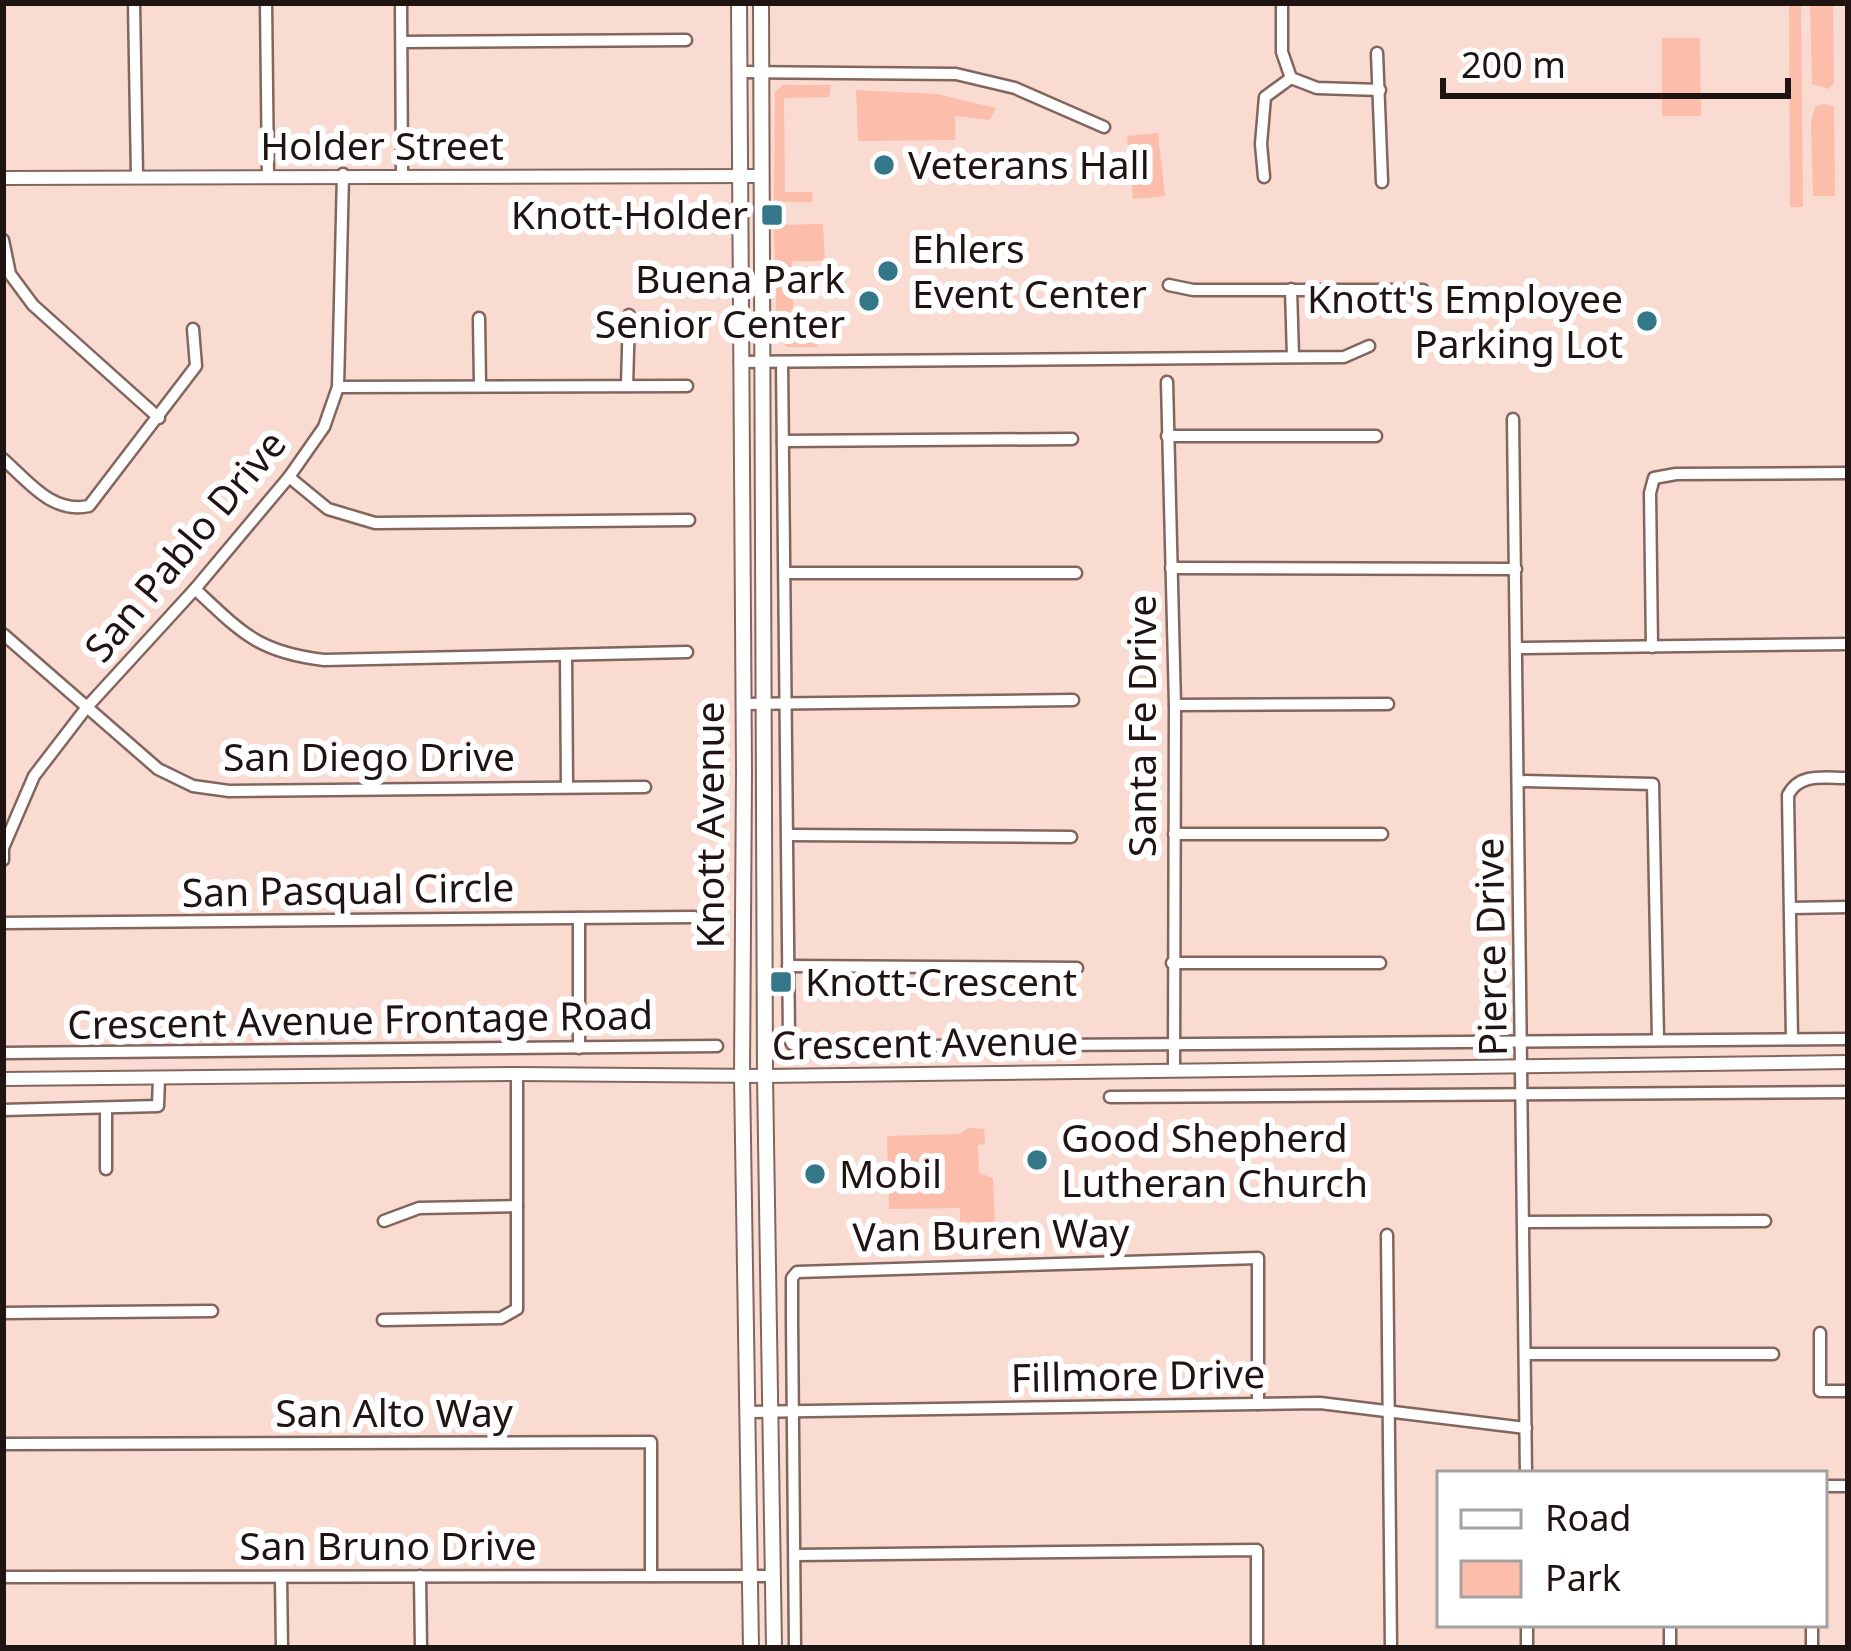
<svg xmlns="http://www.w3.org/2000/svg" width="1851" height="1651" viewBox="0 0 1851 1651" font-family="'Noto Sans',sans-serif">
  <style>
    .green { fill: #fcbdab }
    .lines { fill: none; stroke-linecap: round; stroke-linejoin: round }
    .minor-casing { stroke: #82665e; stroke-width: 15 }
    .tertiary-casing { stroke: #82665e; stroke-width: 16 }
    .secondary-casing { stroke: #82665e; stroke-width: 18 }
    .minor { stroke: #fff; stroke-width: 10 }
    .tertiary { stroke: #fff; stroke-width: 12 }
    .secondary { stroke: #fff; stroke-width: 14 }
    .poi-dot { fill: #347788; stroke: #fff; stroke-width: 4.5 }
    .labels { text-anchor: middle; stroke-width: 12; stroke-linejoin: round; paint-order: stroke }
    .street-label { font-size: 39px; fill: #1f1411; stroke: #fff }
    .poi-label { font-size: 39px; fill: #1f1411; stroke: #fff; text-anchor: start }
  </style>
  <rect width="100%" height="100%" fill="#fadbd1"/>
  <g class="green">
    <polygon points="1789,3 1801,3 1803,207 1790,207"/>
    <polygon points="1810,3 1833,3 1834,83 1829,89 1812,84"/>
    <polygon points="1662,38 1700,38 1701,116 1662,116"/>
    <polygon points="783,85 831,85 829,97 784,98 785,192 813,192 812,202 774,202 775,92"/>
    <polygon points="856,90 937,94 996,108 990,120 955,116 955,140 858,141"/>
    <polygon points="1824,104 1834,107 1835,196 1813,196 1811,122 1815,107"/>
    <polygon points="1158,133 1165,196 1133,199 1127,136"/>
    <polygon points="823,224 825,261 792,261 794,337 810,339 811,334 830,333 830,339 818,339 817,347 787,347 777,338 774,229 776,225"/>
    <polygon points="968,1128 984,1129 985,1144 978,1145 979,1173 993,1178 995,1222 960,1222 960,1208 889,1209 887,1136 960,1134"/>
  </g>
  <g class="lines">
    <g class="minor-casing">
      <g id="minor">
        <polyline points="134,3 137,176"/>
        <polyline points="266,3 268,177"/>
        <polyline points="401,3 402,175"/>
        <polyline points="402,42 686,40"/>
        <polyline points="1377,53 1382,182"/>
        <polyline points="740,72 956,74 1015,88 1104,127"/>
        <polyline points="1291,78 1317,88 1380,90"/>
        <polyline points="1264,177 1261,144 1265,97 1291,78 1282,52 1282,3"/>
        <polyline points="3,240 10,274 33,305 159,418"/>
        <polyline points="1169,285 1193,290 1423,290"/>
        <polyline points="1291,289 1293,357"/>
        <polyline points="479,318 480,385"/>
        <polyline points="740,362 1344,357 1369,346"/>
        <polyline points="782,362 789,1037 792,1044 802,1047 1848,1039"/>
        <polyline points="1167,382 1175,705 1174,1069"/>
        <polyline points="627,386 629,315"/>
        <polyline points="338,387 687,386"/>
        <polyline points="1513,419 1526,1474"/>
        <polyline points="1167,436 1376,436"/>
        <polyline points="783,441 1072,439"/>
        <path d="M3,459C29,482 52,514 89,506L196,366L193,329"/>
        <polyline points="289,477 328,509 375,523 689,520"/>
        <polyline points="1171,568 1516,569"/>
        <polyline points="785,573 1076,573"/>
        <path d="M195,589C242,633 258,652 324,660L687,652"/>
        <polyline points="3,634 158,769 193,786 229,791 645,787"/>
        <polyline points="1652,647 1650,493 1654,478 1676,474 1848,473"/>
        <polyline points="1518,648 1848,644"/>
        <polyline points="566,656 567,786"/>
        <polyline points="744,704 1073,700"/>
        <polyline points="1175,705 1388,704"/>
        <polyline points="1519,781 1653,784 1658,1039"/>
        <polyline points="1174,834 1382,834"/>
        <polyline points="790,835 1071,837"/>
        <polyline points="3,860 3,848 34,776 87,707 195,589 289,477 324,427 338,387 343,174"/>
        <polyline points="1791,908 1848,907"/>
        <polyline points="3,923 694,917"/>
        <polyline points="1172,963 1380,963"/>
        <polyline points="788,966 1077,968"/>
        <path d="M1792,1039L1788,795C1800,772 1825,778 1848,778"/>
        <polyline points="579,1048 579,918"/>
        <polyline points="3,1053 717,1046"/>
        <polyline points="1110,1097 1848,1092"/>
        <polyline points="106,1108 106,1169"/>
        <polyline points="3,1110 158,1106 159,1078"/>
        <polyline points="384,1221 419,1208 517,1206"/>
        <polyline points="1523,1222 1765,1221"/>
        <polyline points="1387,1235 1391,1648"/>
        <polyline points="3,1313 212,1311"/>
        <polyline points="383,1320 501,1318 517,1309 517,1074"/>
        <polyline points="1820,1333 1820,1391 1848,1391"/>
        <polyline points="1525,1354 1773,1354"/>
        <polyline points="749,1412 1320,1403 1526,1428"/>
        <polyline points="3,1444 651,1442 651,1576"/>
        <polyline points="1824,1486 1848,1486"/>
        <polyline points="796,1555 1257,1550 1257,1648"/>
        <polyline points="420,1576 421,1648"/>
        <polyline points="3,1577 774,1576"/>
        <polyline points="281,1577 282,1648"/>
        <polyline points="1527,1624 1527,1648"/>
        <polyline points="795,1648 792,1321 792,1278 797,1272 1258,1258 1258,1404"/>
        <polyline points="1670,1648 1670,1624"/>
        <polyline points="1812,1648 1812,1624"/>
      </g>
    </g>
    <g class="tertiary-casing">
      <g id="tertiary">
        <polyline points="3,178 761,176"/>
        <polyline points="3,1079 517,1074 765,1076 1848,1062"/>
      </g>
    </g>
    <g class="secondary-casing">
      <g id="secondary">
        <polyline points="739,3 744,771 742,1076 751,1648"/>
        <polyline points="761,3 765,1076 774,1648"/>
      </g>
    </g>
    <use href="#minor" class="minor"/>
    <use href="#tertiary" class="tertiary"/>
    <use href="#secondary" class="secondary"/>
  </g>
  <g class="poi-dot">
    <circle cx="884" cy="165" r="12"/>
    <rect x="760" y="203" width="24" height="24" rx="6"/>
    <circle cx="888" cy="271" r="12"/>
    <circle cx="869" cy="301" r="12"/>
    <circle cx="1647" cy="321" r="12"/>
    <rect x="769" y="970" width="24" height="24" rx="6"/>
    <circle cx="1037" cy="1160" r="12"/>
    <circle cx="815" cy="1174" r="12"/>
  </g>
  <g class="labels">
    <g class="street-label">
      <text x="382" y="160">Holder Street</text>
      <text transform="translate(185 546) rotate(-50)" y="14">San Pablo Drive</text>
      <text transform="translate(1142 726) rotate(-90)" y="14">Santa Fe Drive</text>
      <text x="369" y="771">San Diego Drive</text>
      <text transform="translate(710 825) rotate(-90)" y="14">Knott Avenue</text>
      <text transform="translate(348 890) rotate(-1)" y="14">San Pasqual Circle</text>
      <text transform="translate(1491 947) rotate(-91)" y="14">Pierce Drive</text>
      <text transform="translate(360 1020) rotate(-1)" y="14">Crescent Avenue Frontage Road</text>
      <text transform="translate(925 1043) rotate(-1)" y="14">Crescent Avenue</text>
      <text transform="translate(991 1235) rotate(-1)" y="14">Van Buren Way</text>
      <text transform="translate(1138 1376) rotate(-1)" y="14">Fillmore Drive</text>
      <text x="394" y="1427">San Alto Way</text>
      <text x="388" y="1560">San Bruno Drive</text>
    </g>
    <g class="poi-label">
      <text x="908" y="179">Veterans Hall</text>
      <text x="748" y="229" text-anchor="end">Knott-Holder</text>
      <text x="912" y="263">Ehlers<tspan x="912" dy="45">Event Center</tspan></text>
      <text x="845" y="293" text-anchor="end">Buena Park<tspan x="845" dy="45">Senior Center</tspan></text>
      <text x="1623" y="313" text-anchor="end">Knott's Employee<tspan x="1623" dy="45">Parking Lot</tspan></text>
      <text x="805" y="996">Knott-Crescent</text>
      <text x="1061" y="1152">Good Shepherd<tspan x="1061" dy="45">Lutheran Church</tspan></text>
      <text x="839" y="1188">Mobil</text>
    </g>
  </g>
  <rect width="1851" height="1651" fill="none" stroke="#1f1411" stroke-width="12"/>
  <rect x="1437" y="1471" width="390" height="156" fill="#ffffff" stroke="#a5a1a0" stroke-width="3"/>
  <rect x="1461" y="1510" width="60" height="18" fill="#ffffff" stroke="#a5a1a0" stroke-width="3"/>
  <text x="1545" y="1531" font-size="36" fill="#1f1411">Road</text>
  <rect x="1461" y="1561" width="60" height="36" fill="#fcbdab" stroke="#a5a1a0" stroke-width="3"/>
  <text x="1545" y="1591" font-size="36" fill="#1f1411">Park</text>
  <path d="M1443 78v18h345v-18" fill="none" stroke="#1f1411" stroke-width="6"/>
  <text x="1461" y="78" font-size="36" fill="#1f1411" stroke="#ffffff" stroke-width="9" paint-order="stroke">200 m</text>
</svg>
